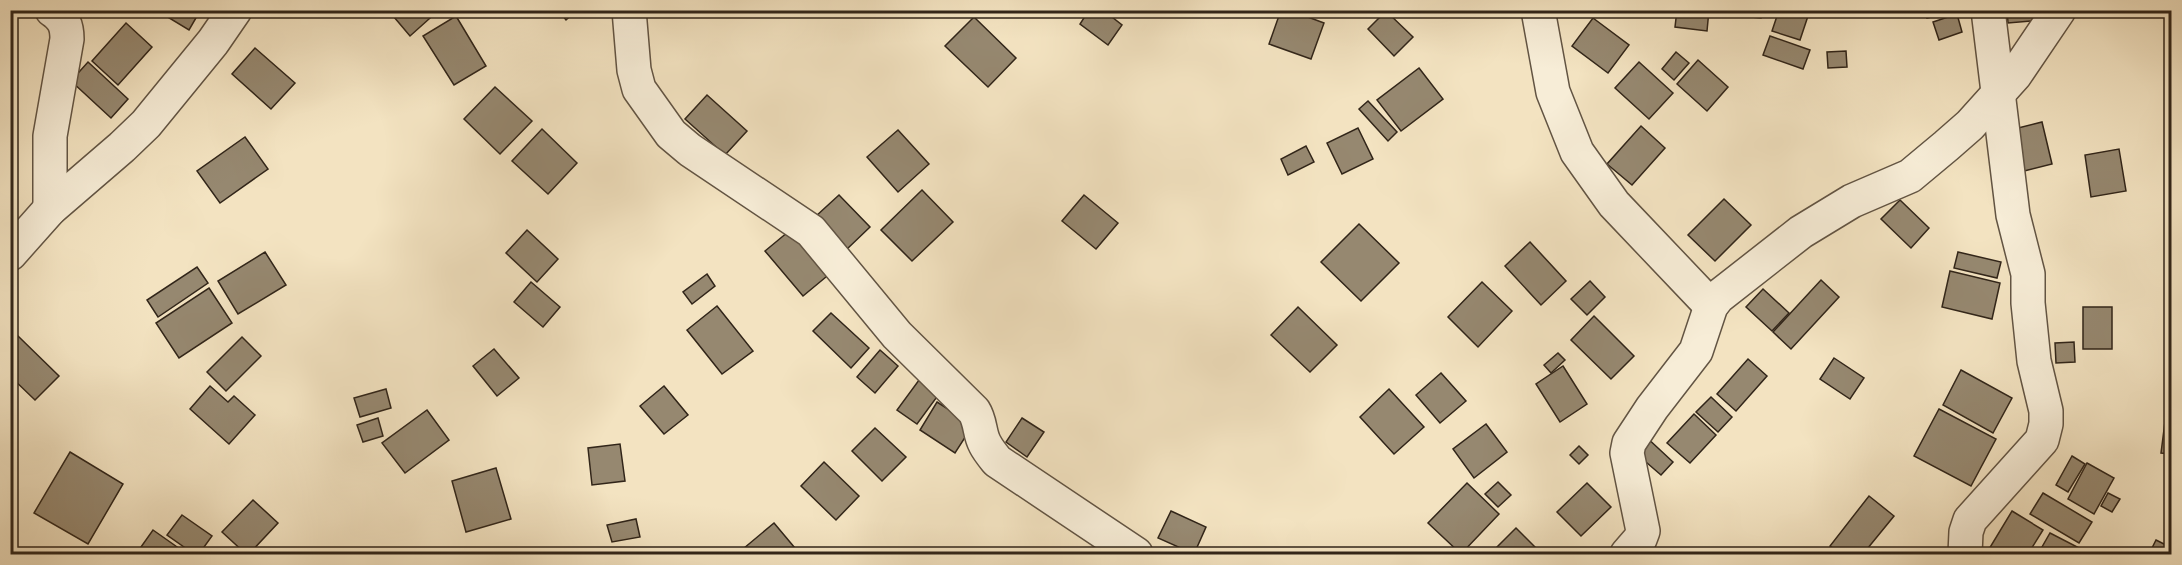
<svg xmlns="http://www.w3.org/2000/svg" width="2182" height="565" viewBox="0 0 2182 565" font-family="'Libre Bodoni',serif">
  <style>
    .building { fill: #968870; stroke: #312519; stroke-width: 1.5 }
    .lines { fill: none; stroke-linecap: round; stroke-linejoin: round }
    .street-casing { stroke: #625443; stroke-width: 36 }
    .street { stroke: #f7edd7; stroke-width: 33 }
  </style>
  <rect width="100%" height="100%" fill="#f3e3c1"/>
  <filter id="stains"><feTurbulence type="fractalNoise" baseFrequency=".00333" numOctaves="4"/><feColorMatrix values="0 0 0 0 .2 0 0 0 0 .09 0 0 0 0 .02 0 0 0 .5 -.17"/></filter>
  <radialGradient id="worn" r=".72"><stop offset=".6" stop-color="#630" stop-opacity="0"/><stop offset="1" stop-color="#630" stop-opacity=".3"/></radialGradient>
  <g class="building">
    <polygon points="156,10 200,10 200,11 189,30"/>
    <polygon points="402,10 439,10 410,36 394,17"/>
    <polygon points="558,10 577,10 566,20"/>
    <polygon points="1089,10 1103,10 1122,25 1108,45 1080,24"/>
    <polygon points="1281,10 1289,10 1324,23 1311,59 1269,44"/>
    <polygon points="1677,10 1709,10 1707,31 1675,27"/>
    <polygon points="1730,10 1762,10 1761,18 1729,15"/>
    <polygon points="1779,10 1810,10 1800,40 1772,31"/>
    <polygon points="1925,10 1956,10 1956,11 1927,18"/>
    <polygon points="2007,10 2043,10 2044,20 2008,23"/>
    <polygon points="1386,11 1413,37 1394,56 1368,29"/>
    <polygon points="1957,14 1962,32 1939,40 1933,22"/>
    <polygon points="456,16 486,66 454,85 423,36"/>
    <polygon points="974,17 1016,58 988,87 945,46"/>
    <polygon points="1593,18 1629,45 1608,73 1572,46"/>
    <polygon points="126,23 152,47 118,85 92,61"/>
    <polygon points="1770,36 1810,50 1803,69 1763,55"/>
    <polygon points="255,48 295,83 271,109 232,74"/>
    <polygon points="1846,51 1847,67 1828,68 1827,52"/>
    <polygon points="1676,52 1689,63 1674,80 1662,69"/>
    <polygon points="1698,60 1728,87 1707,111 1677,84"/>
    <polygon points="88,62 128,99 111,118 71,81"/>
    <polygon points="1639,62 1673,93 1649,119 1615,88"/>
    <polygon points="1419,68 1443,99 1401,131 1377,100"/>
    <polygon points="495,87 532,121 500,154 464,119"/>
    <polygon points="707,95 747,131 725,155 685,119"/>
    <polygon points="1368,101 1397,132 1388,141 1359,109"/>
    <polygon points="2042,122 2052,164 2020,172 2010,130"/>
    <polygon points="1641,126 1665,148 1632,185 1607,164"/>
    <polygon points="1358,128 1373,159 1342,174 1327,143"/>
    <polygon points="542,129 577,163 548,194 512,161"/>
    <polygon points="898,130 929,164 898,192 867,157"/>
    <polygon points="245,137 268,169 220,203 197,171"/>
    <polygon points="1306,146 1314,162 1288,175 1281,159"/>
    <polygon points="2119,149 2126,191 2091,197 2085,155"/>
    <polygon points="922,190 953,222 912,261 881,230"/>
    <polygon points="839,195 870,227 846,250 815,217"/>
    <polygon points="1084,195 1118,223 1096,249 1062,221"/>
    <polygon points="1724,199 1751,225 1715,261 1688,235"/>
    <polygon points="1900,200 1929,228 1911,248 1881,219"/>
    <polygon points="1359,224 1399,263 1361,301 1321,262"/>
    <polygon points="794,227 832,272 803,296 765,251"/>
    <polygon points="527,230 558,259 537,282 506,253"/>
    <polygon points="1530,242 1566,281 1541,305 1505,266"/>
    <polygon points="265,252 286,285 238,314 218,281"/>
    <polygon points="1958,252 2001,262 1997,278 1954,268"/>
    <polygon points="197,267 208,283 158,317 147,300"/>
    <polygon points="1950,271 2000,283 1992,319 1942,307"/>
    <polygon points="707,274 715,286 692,304 683,292"/>
    <polygon points="1821,280 1839,297 1791,349 1773,332"/>
    <polygon points="1590,281 1605,297 1587,315 1571,299"/>
    <polygon points="531,282 560,307 543,327 514,302"/>
    <polygon points="1482,282 1512,311 1478,347 1448,317"/>
    <polygon points="209,288 232,323 179,358 156,323"/>
    <polygon points="1763,289 1789,313 1772,331 1746,307"/>
    <polygon points="717,306 753,351 722,374 687,330"/>
    <polygon points="1298,307 1337,345 1310,372 1271,335"/>
    <rect x="2083" y="307" width="29" height="42"/>
    <polygon points="831,313 869,348 851,368 813,331"/>
    <polygon points="1594,316 1634,356 1611,379 1571,340"/>
    <polygon points="2172,320 2172,368 2168,368"/>
    <polygon points="18,336 59,376 35,400 10,376 10,362 16,357 10,352 10,343"/>
    <polygon points="242,337 261,356 226,391 207,372"/>
    <polygon points="2074,342 2075,362 2056,363 2055,343"/>
    <polygon points="494,349 519,378 497,396 473,366"/>
    <polygon points="880,350 898,366 875,393 857,377"/>
    <polygon points="1558,353 1565,360 1551,373 1544,365"/>
    <polygon points="1834,358 1864,378 1850,399 1820,379"/>
    <polygon points="1748,359 1767,376 1736,411 1717,394"/>
    <polygon points="1563,366 1587,404 1560,422 1536,384"/>
    <polygon points="1961,370 2012,398 1993,433 1943,405"/>
    <polygon points="1441,373 1466,401 1440,423 1416,395"/>
    <polygon points="922,376 942,390 917,424 897,410"/>
    <polygon points="210,386 228,402 234,396 255,415 229,444 190,409"/>
    <polygon points="664,386 688,415 664,434 640,406"/>
    <polygon points="386,389 391,408 360,417 354,398"/>
    <polygon points="1389,389 1424,427 1394,454 1360,417"/>
    <polygon points="1711,397 1732,417 1718,432 1696,412"/>
    <polygon points="937,402 973,425 955,453 920,430"/>
    <polygon points="2167,406 2172,407 2172,454 2161,453"/>
    <polygon points="1939,409 1996,439 1971,486 1914,456"/>
    <polygon points="427,410 449,440 405,473 382,443"/>
    <polygon points="1694,414 1716,435 1690,463 1667,443"/>
    <polygon points="378,418 383,436 363,442 357,425"/>
    <polygon points="1022,418 1044,432 1027,457 1006,442"/>
    <polygon points="1486,424 1507,452 1474,478 1453,449"/>
    <polygon points="875,428 906,457 882,481 852,451"/>
    <polygon points="1644,435 1673,462 1661,475 1632,450"/>
    <polygon points="620,444 625,481 592,485 588,448"/>
    <polygon points="1579,446 1588,455 1579,464 1570,455"/>
    <polygon points="70,452 123,484 88,544 34,513"/>
    <polygon points="2072,456 2085,464 2068,492 2056,485"/>
    <polygon points="824,462 859,496 836,520 801,486"/>
    <polygon points="2087,463 2114,478 2094,514 2068,499"/>
    <polygon points="496,468 511,519 466,532 452,481"/>
    <polygon points="1498,482 1511,495 1498,507 1485,494"/>
    <polygon points="1467,483 1499,514 1461,554 1428,523"/>
    <polygon points="1587,483 1611,507 1581,536 1557,512"/>
    <polygon points="2043,493 2092,522 2079,543 2030,514"/>
    <polygon points="2108,493 2120,499 2112,512 2101,506"/>
    <polygon points="1869,496 1894,516 1863,554 1841,554 1830,546"/>
    <polygon points="253,500 278,523 249,554 246,554 222,532"/>
    <polygon points="1171,511 1206,527 1194,554 1158,538"/>
    <polygon points="2012,511 2043,530 2028,554 1986,554"/>
    <polygon points="182,515 212,536 199,554 194,554 167,535"/>
    <polygon points="636,519 640,537 612,542 607,525"/>
    <polygon points="774,523 800,554 737,554"/>
    <polygon points="1516,528 1542,554 1490,554"/>
    <polygon points="153,530 187,554 136,554"/>
    <polygon points="2050,533 2087,552 2086,554 2038,554"/>
    <polygon points="2156,540 2172,548 2172,554 2149,554"/>
  </g>
  <g class="lines">
    <g class="street-casing">
      <g id="street">
        <path d="M629,10L634,70L639,89L671,134L690,150L811,231L897,335L974,411C981,422 979,433 985,444C988,450 993,456 997,461L1136,554"/>
        <polyline points="1538,10 1553,92 1577,152 1614,204 1711,306"/>
        <path d="M50,209V136L67,39C67,26 64,18 52,10"/>
        <polyline points="10,254 50,209 122,147 146,124 213,42 235,10"/>
        <polyline points="1627,554 1640,539 1643,531 1627,453 1629,443 1652,408 1696,351 1711,306 1718,297 1801,232 1852,201 1910,176 1946,146 1970,125 2015,75 2059,10"/>
        <polyline points="1965,554 1966,532 1970,520 2042,440 2046,424 2046,411 2034,361 2028,303 2028,274 2013,215 1988,10"/>
      </g>
    </g>
    <use href="#street" class="street"/>
  </g>
  <rect width="2182" height="565" fill="none" stroke="#f3e3c1" stroke-width="36"/>
  <rect x="12" y="12" width="2158" height="541" fill="none" stroke="#312519" stroke-width="3"/>
  <rect x="18" y="18" width="2146" height="529" fill="none" stroke="#312519" stroke-width="1.5"/>
  <rect width="100%" height="100%" filter="url(#stains)"/>
  <rect width="100%" height="100%" fill="url(#worn)"/>
</svg>
